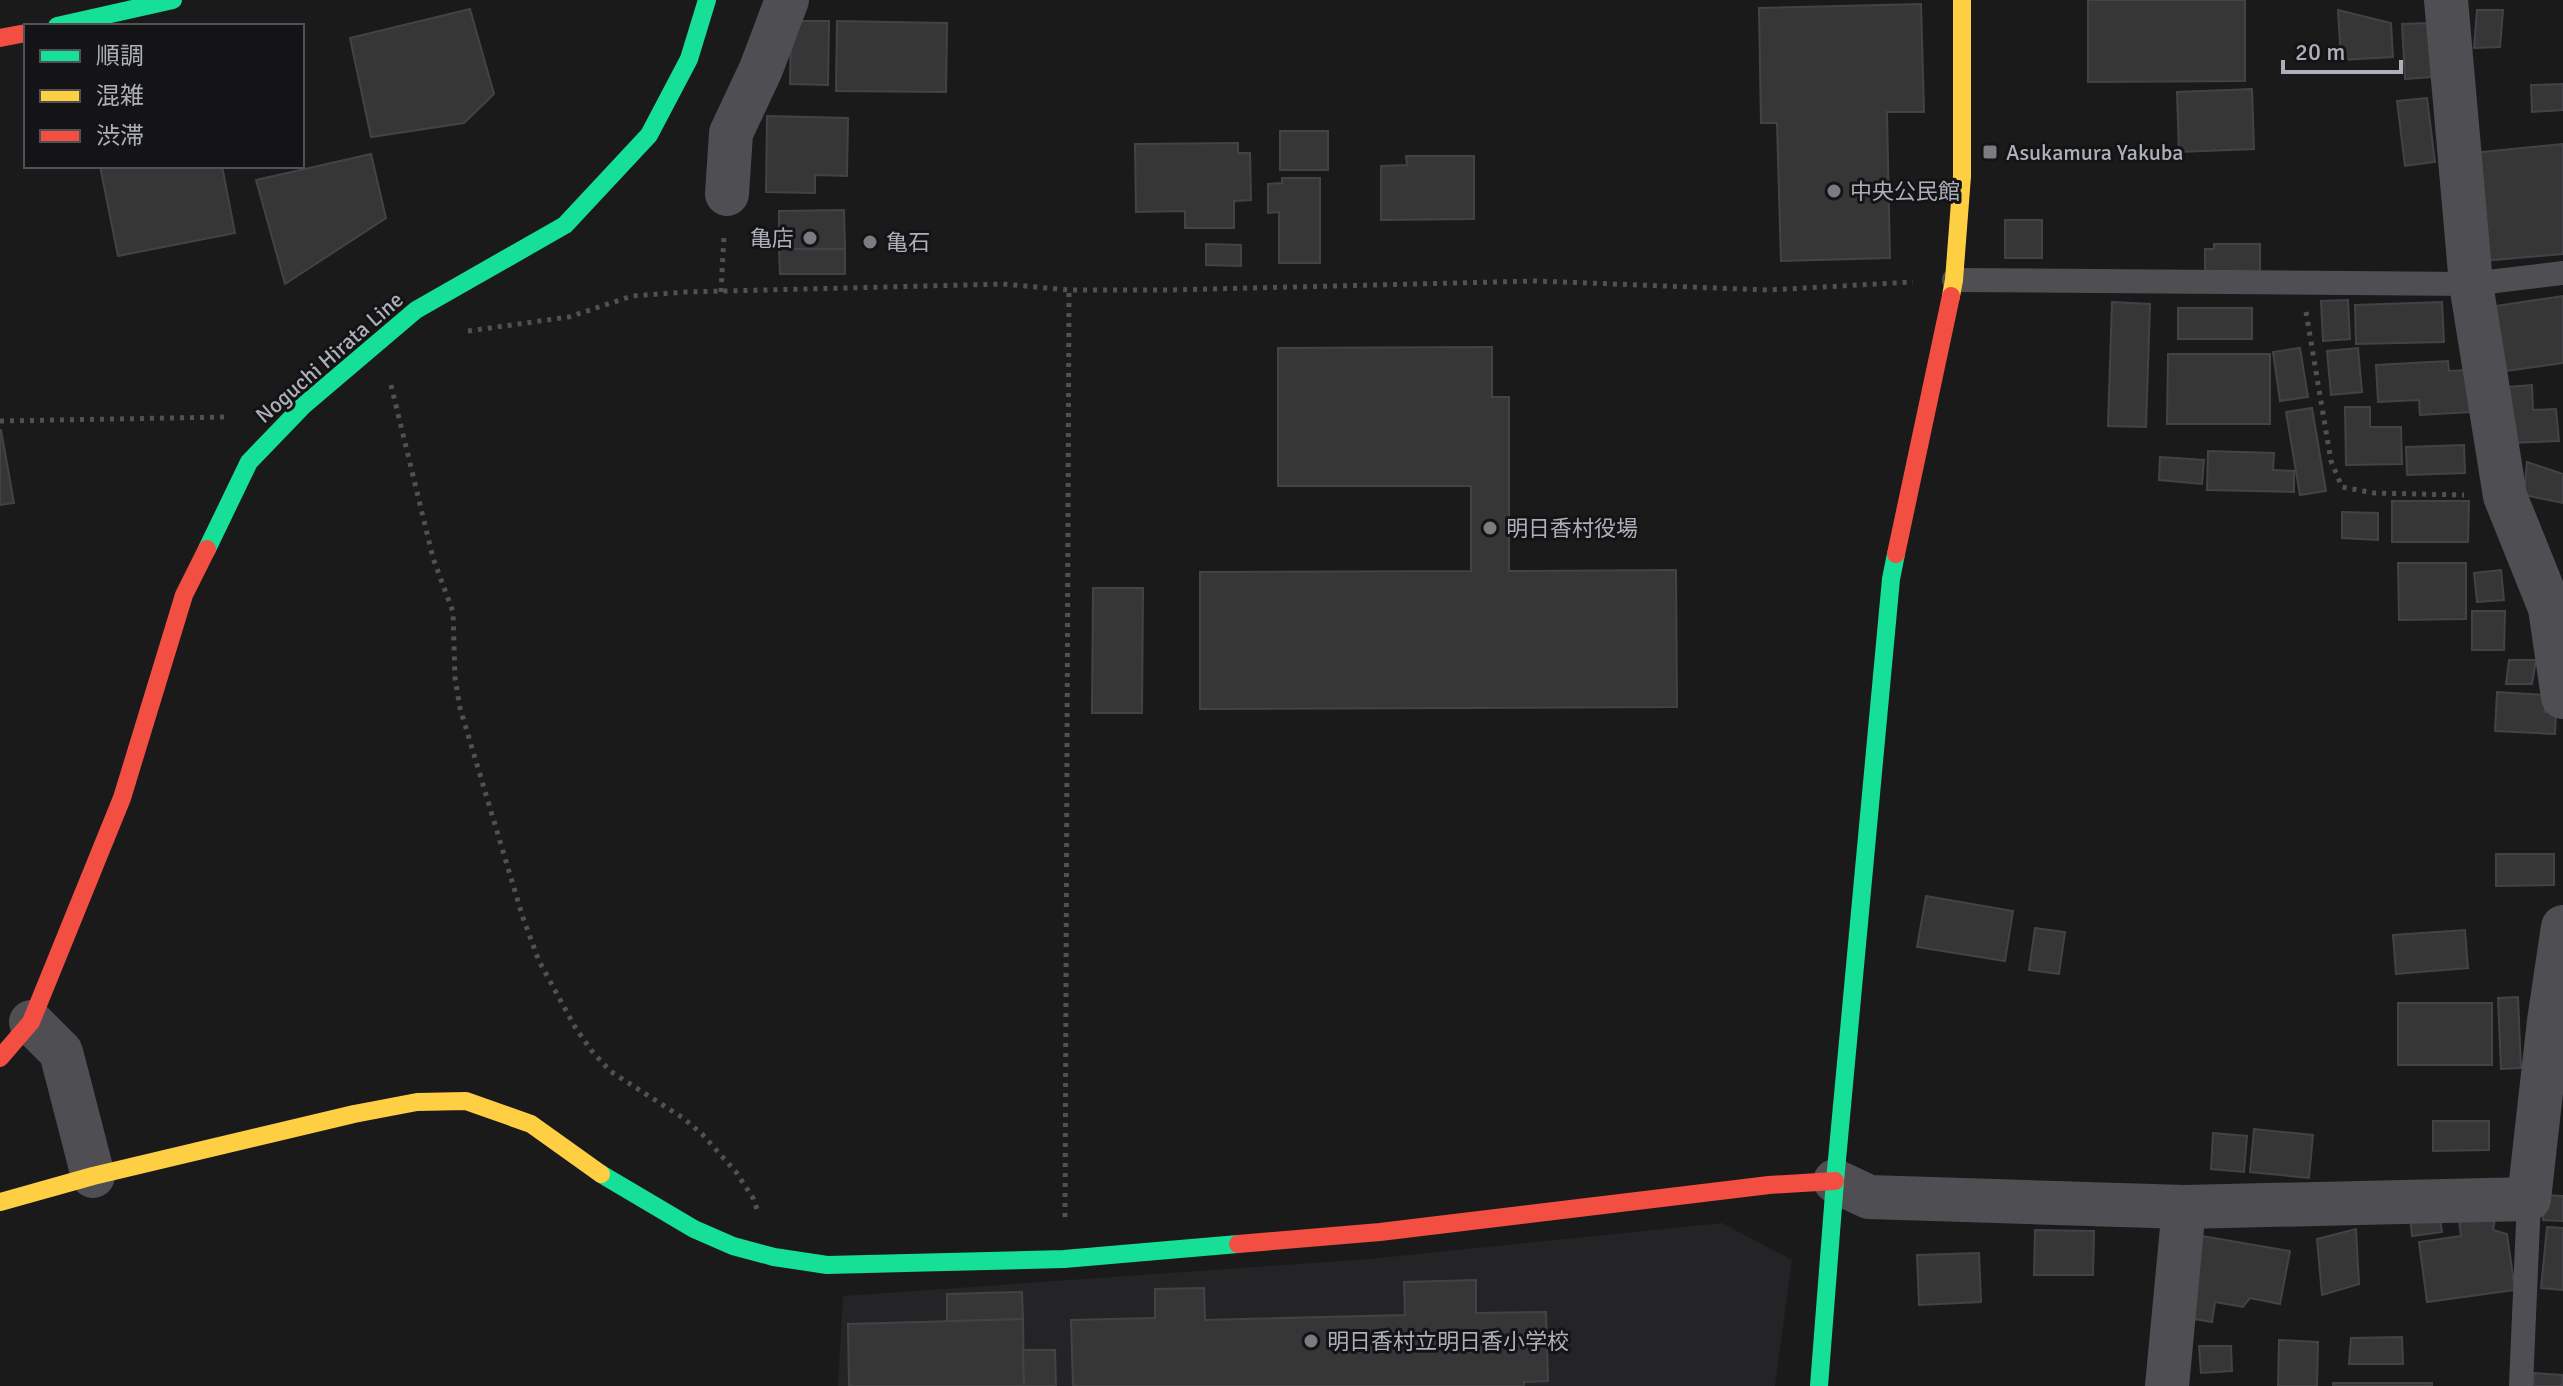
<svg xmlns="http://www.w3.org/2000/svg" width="2563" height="1386" viewBox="0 0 2563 1386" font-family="Signika,'Noto Sans JP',sans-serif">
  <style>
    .built { fill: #242426 }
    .building { fill: #363637; stroke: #434346; stroke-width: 2 }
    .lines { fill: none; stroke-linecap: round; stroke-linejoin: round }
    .path { stroke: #505153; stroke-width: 5; stroke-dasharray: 4 6; stroke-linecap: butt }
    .lane { stroke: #4f4f53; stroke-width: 24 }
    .street { stroke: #4f4f53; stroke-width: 44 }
    .fast { stroke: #16e098; stroke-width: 18 }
    .slow { stroke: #ffcf43; stroke-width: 18 }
    .jam { stroke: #f24e42; stroke-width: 18 }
    .poi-dot { fill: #7a7c81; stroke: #141416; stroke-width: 3 }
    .labels { text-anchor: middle; stroke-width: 6; stroke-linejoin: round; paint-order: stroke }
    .poi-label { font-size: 22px; fill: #adb0b9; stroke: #141416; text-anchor: start }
    .street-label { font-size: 22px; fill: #adb0b9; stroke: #141416 }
  </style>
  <rect width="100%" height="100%" fill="#1a1a1a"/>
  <polygon class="built" points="1722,1223 1792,1260 1775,1386 838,1386 843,1296 1369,1259"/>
  <g class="building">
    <polygon points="2088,0 2245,0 2245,81 2088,82"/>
    <polygon points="1921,4 1924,112 1887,112 1890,258 1781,261 1777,123 1761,123 1759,8"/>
    <polygon points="470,9 494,94 464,123 371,137 350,38"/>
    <polygon points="2338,10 2391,23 2393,57 2341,60"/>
    <polygon points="2477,10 2503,10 2500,47 2474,48"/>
    <polygon points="791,21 829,21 828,85 790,84"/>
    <polygon points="837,21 947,23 946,92 836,91"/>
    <polygon points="2429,23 2432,77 2405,79 2402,24"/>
    <polygon points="2563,84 2563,110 2532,112 2531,85"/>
    <polygon points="2252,89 2254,149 2179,152 2177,92"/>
    <polygon points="2427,98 2435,162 2405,166 2397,101"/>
    <polygon points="767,116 848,118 847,176 815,175 815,193 766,192"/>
    <rect x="1280" y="131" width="48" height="39"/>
    <polygon points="1238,143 1238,153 1250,153 1251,200 1234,201 1234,228 1185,228 1185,211 1136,212 1135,144"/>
    <polygon points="2563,144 2563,254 2484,261 2473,153"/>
    <polygon points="371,154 386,218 285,284 256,180"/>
    <polygon points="1406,156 1474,156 1474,219 1381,220 1381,166 1407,165"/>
    <polygon points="100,166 222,166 235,233 118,256"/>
    <polygon points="1282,178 1320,178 1320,263 1279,263 1279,212 1268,213 1268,184 1282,183"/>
    <polygon points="844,210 845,249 779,249 779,211"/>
    <rect x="2005" y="220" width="37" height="38"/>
    <polygon points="1206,244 1241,245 1241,266 1206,265"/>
    <polygon points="2214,244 2260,244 2260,274 2205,274 2205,249 2214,249"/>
    <polygon points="779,249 845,249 845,274 780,274"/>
    <polygon points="2563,296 2563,363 2498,372 2489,307"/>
    <polygon points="2348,300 2350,339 2323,341 2321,301"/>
    <polygon points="2112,302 2150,304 2146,427 2108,426"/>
    <polygon points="2442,302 2444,342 2356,344 2355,305"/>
    <rect x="2178" y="308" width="74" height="31"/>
    <polygon points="1492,347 1492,397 1509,397 1509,571 1676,570 1677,707 1200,709 1200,572 1471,571 1471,486 1278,486 1278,348"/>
    <polygon points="2300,348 2308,397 2280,401 2273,352"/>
    <polygon points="2358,348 2362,392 2331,395 2327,351"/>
    <polygon points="2168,354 2270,354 2270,424 2167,424"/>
    <polygon points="2448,361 2449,371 2468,370 2471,412 2420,415 2419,400 2378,402 2376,365"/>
    <polygon points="2532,385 2533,410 2556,409 2559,441 2508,443 2506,387"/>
    <polygon points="2345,407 2370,407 2370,427 2401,427 2402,464 2346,465"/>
    <polygon points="2312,408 2326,491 2300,495 2286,412"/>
    <polygon points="1,430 14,503 0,505 0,430"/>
    <polygon points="2464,445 2465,473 2407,475 2406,447"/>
    <polygon points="2208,451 2274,453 2273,470 2294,471 2294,492 2207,490"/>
    <polygon points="2160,457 2204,460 2202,484 2159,480"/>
    <polygon points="2527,462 2563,474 2563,503 2524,495"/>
    <polygon points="2392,501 2469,501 2468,542 2392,542"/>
    <polygon points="2342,512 2378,513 2378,540 2342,538"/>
    <polygon points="2398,563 2466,563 2466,619 2399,620"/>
    <polygon points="2501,570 2504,600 2477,602 2474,573"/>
    <polygon points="1093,588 1143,588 1142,713 1092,713"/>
    <polygon points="2472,611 2505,611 2504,650 2472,650"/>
    <polygon points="2509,660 2536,660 2532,684 2506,684"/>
    <polygon points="2497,692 2545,695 2545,712 2556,713 2555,734 2495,731"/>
    <polygon points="2496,854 2554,854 2554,885 2496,886"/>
    <polygon points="1926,896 2013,911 2005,961 1917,947"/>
    <polygon points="2035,928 2065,932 2059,974 2029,970"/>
    <polygon points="2465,930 2468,968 2396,974 2393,935"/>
    <polygon points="2518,997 2521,1068 2501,1069 2498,998"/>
    <rect x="2398" y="1003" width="94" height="62"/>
    <polygon points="2433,1121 2489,1121 2489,1150 2433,1151"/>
    <polygon points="2254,1129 2313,1135 2309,1178 2250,1172"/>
    <polygon points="2213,1133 2247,1136 2244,1172 2211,1169"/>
    <polygon points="2544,1195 2563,1196 2563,1221 2543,1220"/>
    <polygon points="2439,1211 2442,1232 2412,1236 2410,1215"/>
    <polygon points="2496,1214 2493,1230 2507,1234 2515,1290 2427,1302 2419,1242 2461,1236 2459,1220"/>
    <polygon points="2547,1227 2563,1228 2563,1290 2541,1288"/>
    <polygon points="2356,1229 2359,1284 2322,1295 2317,1239"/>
    <polygon points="2035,1230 2094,1231 2093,1275 2034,1275"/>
    <polygon points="2202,1236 2290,1251 2280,1304 2250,1298 2243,1307 2215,1302 2212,1322 2188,1318"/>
    <polygon points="1979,1253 1981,1302 1919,1305 1917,1255"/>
    <polygon points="1476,1280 1476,1313 1546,1312 1548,1381 1524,1382 1524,1386 1073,1386 1071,1320 1155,1318 1155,1289 1204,1288 1205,1320 1405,1315 1404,1282"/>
    <polygon points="1022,1292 1023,1319 947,1321 947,1294"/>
    <polygon points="1023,1319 1024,1386 849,1386 848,1324"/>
    <polygon points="2402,1337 2403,1364 2349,1364 2351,1338"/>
    <polygon points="2279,1340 2318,1342 2317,1386 2278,1386"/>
    <polygon points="2199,1346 2231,1346 2232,1371 2201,1373"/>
    <polygon points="1023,1350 1055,1350 1056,1386 1024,1386"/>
    <polygon points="2534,1373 2563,1375 2562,1386 2533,1386"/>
    <rect x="2333" y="1383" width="99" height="3"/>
  </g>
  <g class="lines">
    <g class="path">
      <polyline points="721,292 724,235"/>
      <polyline points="2306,312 2331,461 2342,487 2374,493 2464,495"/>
      <polyline points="468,331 569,317 632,296 686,292 1003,284 1069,290 1170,290 1536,281 1768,290 1913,282"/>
      <polyline points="391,385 433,558 453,612 455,678 460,708 523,918 539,961 575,1027 591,1050 610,1071 683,1118 702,1134 736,1172 753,1198 757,1209"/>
      <polyline points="0,421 227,417"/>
      <polyline points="1065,1217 1069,290"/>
    </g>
    <g class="lane">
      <polyline points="1954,280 2471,284 2563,273"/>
      <polyline points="2521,1386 2529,1199"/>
    </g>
    <g class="street">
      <polyline points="2446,0 2471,284 2505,496 2550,608 2563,697"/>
      <polyline points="727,194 731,133 761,69 787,0"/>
      <polyline points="31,1022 61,1052 93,1176"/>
      <polyline points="1835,1181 1869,1197 2184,1207 2529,1199 2549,1021 2563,927"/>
      <polyline points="2167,1386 2184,1207"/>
    </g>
    <g class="fast">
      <polyline points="57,26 173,0"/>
      <polyline points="207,549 249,462 303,406 416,310 565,225 649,135 689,59 707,0"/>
      <polyline points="601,1174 694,1229 733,1246 774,1257 827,1265 1064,1259 1238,1244"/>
      <polyline points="1819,1386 1835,1181 1891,579 1896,554"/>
    </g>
    <g class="slow">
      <polyline points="1951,296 1954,280 1962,176 1962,0"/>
      <polyline points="0,1202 93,1176 354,1114 417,1102 466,1101 531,1124 601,1174"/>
    </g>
    <g class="jam">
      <polyline points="0,38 26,33"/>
      <polyline points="1896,554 1951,296"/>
      <polyline points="0,1058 31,1022 122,798 184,595 207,549"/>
      <polyline points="1238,1244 1380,1232 1769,1185 1835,1181"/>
    </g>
  </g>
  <g class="poi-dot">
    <rect x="1982" y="144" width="16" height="16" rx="4"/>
    <circle cx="1834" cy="191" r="8"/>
    <circle cx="810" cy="238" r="8"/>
    <circle cx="870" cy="242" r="8"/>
    <circle cx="1490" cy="528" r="8"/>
    <circle cx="1311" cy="1341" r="8"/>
  </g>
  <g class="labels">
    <g class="poi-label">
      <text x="2006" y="160">Asukamura Yakuba</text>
      <text x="1850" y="199">中央公民館</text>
      <text x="794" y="246" text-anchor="end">亀店</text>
      <text x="886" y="250">亀石</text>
      <text x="1506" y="536">明日香村役場</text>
      <text x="1327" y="1349">明日香村立明日香小学校</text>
    </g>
    <g class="street-label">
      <text transform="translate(329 357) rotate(-41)" y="8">Noguchi Hirata Line</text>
    </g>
  </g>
  <rect x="24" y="24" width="280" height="144" fill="#141416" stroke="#515257" stroke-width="2"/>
  <rect x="40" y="50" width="40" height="12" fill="#16e098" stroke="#515257" stroke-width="2"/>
  <text x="96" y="64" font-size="24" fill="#adb0b9">順調</text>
  <rect x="40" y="90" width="40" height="12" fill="#ffcf43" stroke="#515257" stroke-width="2"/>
  <text x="96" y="104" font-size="24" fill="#adb0b9">混雑</text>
  <rect x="40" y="130" width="40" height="12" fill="#f24e42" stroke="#515257" stroke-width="2"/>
  <text x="96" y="144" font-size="24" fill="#adb0b9">渋滞</text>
  <path d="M2283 60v12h118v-12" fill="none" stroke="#adb0b9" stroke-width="4"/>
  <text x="2295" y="60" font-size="24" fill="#adb0b9" stroke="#141416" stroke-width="6" paint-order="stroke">20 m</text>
</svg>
